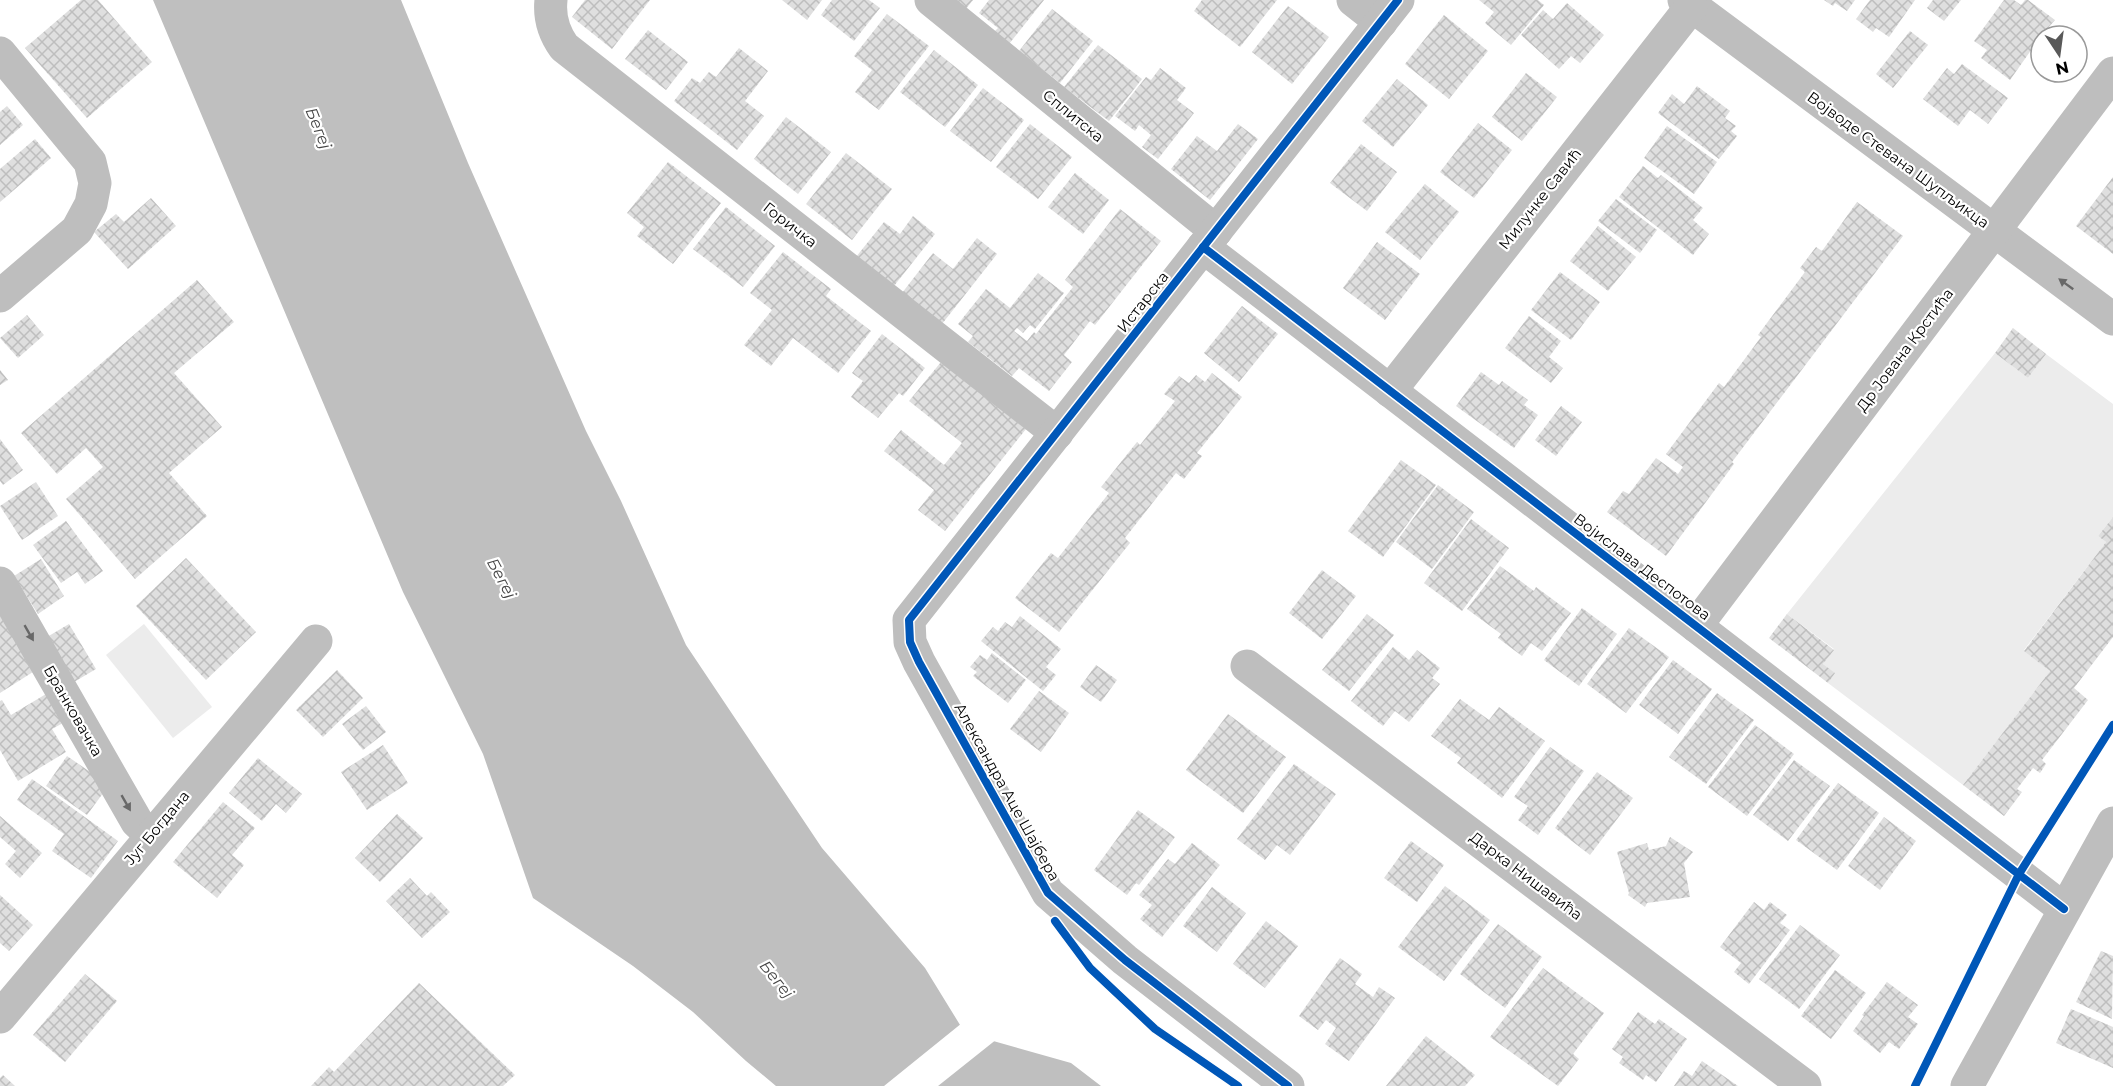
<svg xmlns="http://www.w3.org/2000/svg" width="2113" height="1086" viewBox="0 0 2113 1086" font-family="Montserrat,sans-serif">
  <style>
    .green { fill: #ececec }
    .water { fill: #bfbfbf }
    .pier { fill: #fff }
    .building { fill: url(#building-cross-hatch) }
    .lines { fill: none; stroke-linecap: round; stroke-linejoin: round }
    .minor { stroke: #bebebe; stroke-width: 33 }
    .cycleway-casing { stroke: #fff; stroke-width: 11 }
    .cycleway { stroke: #0057b8; stroke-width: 8 }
    .oneway { fill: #686868 }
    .labels { text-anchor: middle; stroke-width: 4.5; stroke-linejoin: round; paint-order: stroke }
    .street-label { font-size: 15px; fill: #000; stroke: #fff }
    .water-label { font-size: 16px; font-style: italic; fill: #444; stroke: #fff }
  </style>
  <defs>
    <pattern id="building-cross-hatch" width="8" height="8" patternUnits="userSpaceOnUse" patternTransform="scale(1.5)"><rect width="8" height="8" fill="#dfdfdf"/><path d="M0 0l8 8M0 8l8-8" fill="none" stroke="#bebebe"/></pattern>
  </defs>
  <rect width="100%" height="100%" fill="#fff"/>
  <g class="green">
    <polygon points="1995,353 2028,378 2046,354 2113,404 2113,517 2098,536 2106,542 2024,650 2050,671 1963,785 1828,683 1834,673 1823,664 1834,649 1787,614"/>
    <polygon points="144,624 212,707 173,738 106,655"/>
  </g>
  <polygon class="water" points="153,0 401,0 468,163 586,431 621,501 686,645 822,848 925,968 965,1033 1071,1063 1101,1086 776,1086 746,1061 693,1012 633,966 533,898 483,754 403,592"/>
  <polygon class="pier" points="962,1023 967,1030 997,1039 938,1086 884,1086"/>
  <g class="building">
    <polygon points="81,0 98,0 152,62 87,118 25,48"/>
    <polygon points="585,0 650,0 612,49 572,17"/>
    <polygon points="782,0 822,0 807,20"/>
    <polygon points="832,0 869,0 880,8 854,41 821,15"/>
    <polygon points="952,0 973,0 965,10"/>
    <polygon points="989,0 1044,0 1009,44 994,32 998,28 979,13"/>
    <polygon points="1202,0 1277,0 1240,47 1194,11"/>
    <polygon points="1479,0 1538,0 1544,5 1511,45 1485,23 1494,12"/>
    <polygon points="1824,0 1855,0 1847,11 1835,3 1833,6"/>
    <polygon points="1870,0 1915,0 1889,37 1876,28 1873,32 1856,19"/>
    <polygon points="1933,0 1961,0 1944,21 1927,8"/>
    <polygon points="2004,0 2014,0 2021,5 2025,0 2028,0 2055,20 2041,36 2010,80 1981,58 1987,50 1974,41"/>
    <polygon points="1567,3 1604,35 1580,63 1571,56 1559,69 1521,35 1543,10 1553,19"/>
    <polygon points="1288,6 1329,37 1292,84 1252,52"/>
    <polygon points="1052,9 1093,41 1060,83 1019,51"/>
    <polygon points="887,14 929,46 879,110 855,92 872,70 854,56"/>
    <polygon points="1444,15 1488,51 1449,99 1405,64"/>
    <polygon points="648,30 688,62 666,90 625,59"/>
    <polygon points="1910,31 1928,45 1893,88 1876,74"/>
    <polygon points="1098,45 1142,79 1109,121 1064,87"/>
    <polygon points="739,48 768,71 745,101 764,116 737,150 674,101 692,78 700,83 709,72 716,77"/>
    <polygon points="934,50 978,85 945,127 900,92"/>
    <polygon points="1962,64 2008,98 1988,124 1970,110 1958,126 1923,99 1947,68 1954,74"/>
    <polygon points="1160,68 1186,88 1177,100 1194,113 1158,159 1142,147 1151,135 1139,125 1135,131 1115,116 1146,77 1151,80"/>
    <polygon points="1526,73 1557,97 1522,141 1492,117"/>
    <polygon points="1397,79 1428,105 1393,147 1362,121"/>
    <polygon points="1697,86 1730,111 1725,118 1736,126 1731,131 1737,136 1719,159 1658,113 1672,94 1684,104"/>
    <polygon points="983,88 1024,120 991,162 950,131"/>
    <polygon points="7,106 23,125 0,145 0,112"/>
    <polygon points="786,117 831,152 798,194 754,159"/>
    <polygon points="1478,123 1512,150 1474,198 1440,172"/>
    <polygon points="1030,124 1072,157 1038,199 996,167"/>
    <polygon points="1238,124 1258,139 1210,200 1171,169 1197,136 1217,151"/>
    <polygon points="1667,126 1717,162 1694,194 1644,158"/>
    <polygon points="35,139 51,158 0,202 0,169"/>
    <polygon points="1361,144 1397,172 1367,211 1330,183"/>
    <polygon points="846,153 892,189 852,240 806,204"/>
    <polygon points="668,162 721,203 673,264 637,236 644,227 627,213"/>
    <polygon points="1643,166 1658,178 1661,175 1703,208 1693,220 1709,234 1693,255 1619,197"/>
    <polygon points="1075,173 1109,200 1083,234 1048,207"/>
    <polygon points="2113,177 2113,254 2076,226"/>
    <polygon points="1425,184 1459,212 1420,260 1385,232"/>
    <polygon points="151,198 176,226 128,269 94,232 116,214 124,222"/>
    <polygon points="1616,199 1657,230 1640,253 1598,221"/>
    <polygon points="1857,202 1903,236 1732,462 1734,464 1666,556 1607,512 1623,491 1629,494 1656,458 1678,474 1683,467 1666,454 1719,383 1724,387 1761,337 1758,335 1805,272 1800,268 1816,247 1822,251"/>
    <polygon points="726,207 775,246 743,287 693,249"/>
    <polygon points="1120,209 1161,241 1095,325 1090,321 1064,355 1072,362 1049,391 1019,368 1012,376 968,342 973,336 958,324 986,289 1010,308 1038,273 1064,293 1035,329 1030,325 1023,333 1017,328 1014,331 1027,341 1034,332 1036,334 1073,287 1065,280"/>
    <polygon points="913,216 935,234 894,286 856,257 884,222 900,234"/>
    <polygon points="1598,226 1636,257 1608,291 1570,261"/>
    <polygon points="977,238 997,254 942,324 902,293 933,253 953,269"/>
    <polygon points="1377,242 1420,274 1385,320 1343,288"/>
    <polygon points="783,252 831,289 826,296 871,331 838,373 793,338 771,366 744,345 772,310 750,293"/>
    <polygon points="1560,272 1600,302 1571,340 1531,310"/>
    <polygon points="197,280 234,322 174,373 222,427 169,473 207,516 135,579 66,499 103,467 86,448 57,474 21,433"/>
    <polygon points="1242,306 1278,334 1239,382 1204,353"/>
    <polygon points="27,315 44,335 18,358 0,338"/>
    <polygon points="1529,316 1561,341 1549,357 1563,368 1551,383 1505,348"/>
    <polygon points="2013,328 2046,354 2028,378 1995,353"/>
    <polygon points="882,334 925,368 903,396 899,393 878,418 851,397 863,381 852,373"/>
    <polygon points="941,362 1026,429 945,531 918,510 934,490 884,451 901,430 944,465 962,443 909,401"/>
    <polygon points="0,370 8,380 0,385"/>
    <polygon points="1481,372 1499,385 1502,381 1528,400 1524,405 1538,415 1514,448 1456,406"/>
    <polygon points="1212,373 1242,397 1197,453 1202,456 1184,479 1176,473 1125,538 1130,543 1059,632 1015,598 1051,553 1058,558 1109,493 1101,487 1137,442 1140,445 1175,401 1164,394 1179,376 1189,383 1196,375 1205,382"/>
    <polygon points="1561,406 1582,422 1556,456 1535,440"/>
    <polygon points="0,439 23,470 3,485 0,481"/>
    <polygon points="1401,460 1436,485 1383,557 1348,531"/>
    <polygon points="36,482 58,516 22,540 0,506"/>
    <polygon points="1438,485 1474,512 1432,569 1396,542"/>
    <polygon points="2113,517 2113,637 2074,688 2088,700 2042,760 2046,764 2040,773 2033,768 2017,789 2022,792 2004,816 1963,785 2050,671 2024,651 2106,542 2098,536"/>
    <polygon points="1471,519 1509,548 1462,611 1424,583"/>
    <polygon points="66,521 103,571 85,584 77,572 61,583 33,545"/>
    <polygon points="186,558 256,632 206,680 136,606"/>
    <polygon points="41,559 64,596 38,614 14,576"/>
    <polygon points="1500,566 1534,591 1536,587 1571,613 1542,651 1531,643 1522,656 1498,638 1501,634 1467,609"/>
    <polygon points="1322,570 1356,596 1322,639 1289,613"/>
    <polygon points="1582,608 1617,634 1579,686 1544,660"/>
    <polygon points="0,613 36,670 0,693"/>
    <polygon points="1367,614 1394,635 1349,691 1322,670"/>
    <polygon points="1787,614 1834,650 1823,664 1835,673 1828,683 1769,638"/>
    <polygon points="1020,616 1061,649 1046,667 1056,675 1043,691 981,641 993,627 998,631 1005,622 1012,627"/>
    <polygon points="69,624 96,669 69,685 42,640"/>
    <polygon points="1629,628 1669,657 1626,713 1587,684"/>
    <polygon points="1393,647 1409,660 1417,650 1440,668 1432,678 1440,684 1409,722 1395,711 1383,726 1351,701"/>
    <polygon points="992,653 1026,680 1008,703 973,676 977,672 970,667 980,655 987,660"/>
    <polygon points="1673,660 1712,689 1678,734 1639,705"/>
    <polygon points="1096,665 1117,680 1101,702 1080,687"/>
    <polygon points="337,670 363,698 323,737 296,710"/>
    <polygon points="1039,691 1069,713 1041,752 1010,729"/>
    <polygon points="1717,693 1754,720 1706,784 1669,757"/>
    <polygon points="46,694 63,723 52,729 66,752 18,781 0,750 0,701 2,700 11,715"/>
    <polygon points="1460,699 1489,720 1499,707 1545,741 1502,798 1457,763 1461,758 1431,736"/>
    <polygon points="366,706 386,732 363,750 342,724"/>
    <polygon points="1228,714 1286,757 1243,813 1186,770"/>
    <polygon points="1755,725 1794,754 1747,816 1708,787"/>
    <polygon points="383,745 408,783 367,810 341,772"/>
    <polygon points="1550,747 1584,771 1538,835 1518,820 1528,806 1514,797"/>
    <polygon points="67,756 109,785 87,815 46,786"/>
    <polygon points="258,758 302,794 286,813 276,804 262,821 229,793"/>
    <polygon points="1794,760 1830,786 1788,841 1753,815"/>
    <polygon points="1294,764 1336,794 1290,855 1277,845 1265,860 1237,839"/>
    <polygon points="1597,772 1633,798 1590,855 1555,828"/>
    <polygon points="32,779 118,841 91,878 52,851 64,834 17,800"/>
    <polygon points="1838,783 1879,813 1837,870 1796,840"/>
    <polygon points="223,802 255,828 232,855 244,865 217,898 173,862"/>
    <polygon points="1138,810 1175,837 1139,885 1136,883 1127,895 1094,870"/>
    <polygon points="397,814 423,838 380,882 355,858"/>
    <polygon points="0,816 42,853 20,878 5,864 16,851 0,837"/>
    <polygon points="1884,817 1916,841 1880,890 1848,866"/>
    <polygon points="1670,837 1693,852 1684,863 1690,897 1647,903 1645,907 1628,895 1629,893 1617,852 1647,843 1649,850 1666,846"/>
    <polygon points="1411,841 1444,865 1417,902 1384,878"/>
    <polygon points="1192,843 1220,865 1162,937 1140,919 1152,905 1139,895 1168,859 1175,864"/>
    <polygon points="410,878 427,896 431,892 450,912 422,938 386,901"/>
    <polygon points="1445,886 1490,920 1444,981 1398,947"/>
    <polygon points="1212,887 1246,913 1217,952 1183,926"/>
    <polygon points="0,895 33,925 9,951 0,943"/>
    <polygon points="1754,902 1764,910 1770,902 1787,915 1780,923 1790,930 1749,984 1734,972 1741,963 1720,947"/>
    <polygon points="1266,921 1298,946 1265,988 1233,964"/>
    <polygon points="1498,924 1542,957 1505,1008 1460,974"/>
    <polygon points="1800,925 1840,955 1799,1009 1759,979"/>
    <polygon points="2101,951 2113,956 2112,1019 2076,1002"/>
    <polygon points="1340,958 1362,974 1355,984 1373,997 1379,987 1395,998 1349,1061 1325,1044 1336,1028 1326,1020 1318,1030 1299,1016"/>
    <polygon points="1543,968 1604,1013 1573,1054 1579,1059 1558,1086 1490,1037"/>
    <polygon points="1835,970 1866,993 1831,1039 1801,1016"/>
    <polygon points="85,974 117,1001 65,1062 33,1035"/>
    <polygon points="1887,982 1918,1005 1908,1017 1918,1024 1899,1049 1889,1042 1880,1053 1853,1031 1864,1016 1862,1015"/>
    <polygon points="419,983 515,1075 503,1086 311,1086 329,1067 334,1072"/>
    <polygon points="2071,1009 2113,1027 2113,1068 2056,1043"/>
    <polygon points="1638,1012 1655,1024 1659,1019 1687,1039 1656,1082 1646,1075 1643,1080 1619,1063 1623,1057 1612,1049"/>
    <polygon points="1426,1036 1475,1075 1465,1086 1386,1086"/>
    <polygon points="1702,1061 1738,1086 1674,1086 1684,1071 1692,1076"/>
    <polygon points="3,1075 15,1086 0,1086 0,1078"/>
  </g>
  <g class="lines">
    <g class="minor">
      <path d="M551,0C549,18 554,33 564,47L1057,433"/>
      <polyline points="931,0 1216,231"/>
      <polyline points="1353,0 1381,22"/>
      <polyline points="1684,0 2113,319"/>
      <polyline points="0,53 90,162 95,183 91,204 77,230 0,296"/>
      <polyline points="1203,247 2064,909"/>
      <polyline points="1390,391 1691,7"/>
      <polyline points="0,583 137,822 151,835"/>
      <polyline points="1696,626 2113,73"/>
      <polyline points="1247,666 1805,1086"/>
      <polyline points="0,1017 316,641"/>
      <polyline points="1288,1086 1125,960 1048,893 919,662 910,642 909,620 1398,0"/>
      <polyline points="1967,1086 2113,823"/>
    </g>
    <g class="cycleway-casing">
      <g id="cycleway">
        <polyline points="1203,247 2064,909"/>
        <polyline points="1055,921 1090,968 1155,1029 1238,1086"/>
        <polyline points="1288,1086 1125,960 1048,893 919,662 910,642 909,620 1398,0"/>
        <polyline points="1915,1086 2019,874 2113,725"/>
      </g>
    </g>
    <use href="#cycleway" class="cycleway"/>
  </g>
  <defs><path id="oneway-solid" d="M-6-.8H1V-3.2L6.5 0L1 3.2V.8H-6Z" transform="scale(1.5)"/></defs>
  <g class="oneway">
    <use href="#oneway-solid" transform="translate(2066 284) rotate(-144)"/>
    <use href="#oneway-solid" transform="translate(29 633) rotate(60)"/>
    <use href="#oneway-solid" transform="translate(126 803) rotate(60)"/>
  </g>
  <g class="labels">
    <g class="street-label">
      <text transform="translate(1073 116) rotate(39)" y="5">Сплитска</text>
      <text transform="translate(1898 160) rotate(36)" y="5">Војводе Стевана Шупљикца</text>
      <text transform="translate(1540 199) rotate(-52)" y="5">Милунке Савић</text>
      <text transform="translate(790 225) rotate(38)" y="5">Горичка</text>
      <text transform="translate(1143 302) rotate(-52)" y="5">Истарска</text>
      <text transform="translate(1905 350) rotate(-53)" y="5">Др Јована Крстића</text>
      <text transform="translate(1642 567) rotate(37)" y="5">Војислава Деспотова</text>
      <text transform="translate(73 711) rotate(60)" y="5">Бранковачка</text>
      <text transform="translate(1007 792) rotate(61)" y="5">Александра Аце Шајбера</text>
      <text transform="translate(157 828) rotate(-50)" y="5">Југ Богдана</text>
      <text transform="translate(1526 876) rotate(37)" y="5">Дарка Нишавића</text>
    </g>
    <g class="water-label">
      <text transform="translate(319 128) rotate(68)" y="6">Бегеј</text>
      <text transform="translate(502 578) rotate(62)" y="6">Бегеј</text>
      <text transform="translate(777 979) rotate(51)" y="6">Бегеј</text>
    </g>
  </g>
  <g transform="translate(2059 54) rotate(167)"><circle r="28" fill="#ffffff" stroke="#999999" stroke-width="1.5"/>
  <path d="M0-4.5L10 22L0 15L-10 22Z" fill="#595959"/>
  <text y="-9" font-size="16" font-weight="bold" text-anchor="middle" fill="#000000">N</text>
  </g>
</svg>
